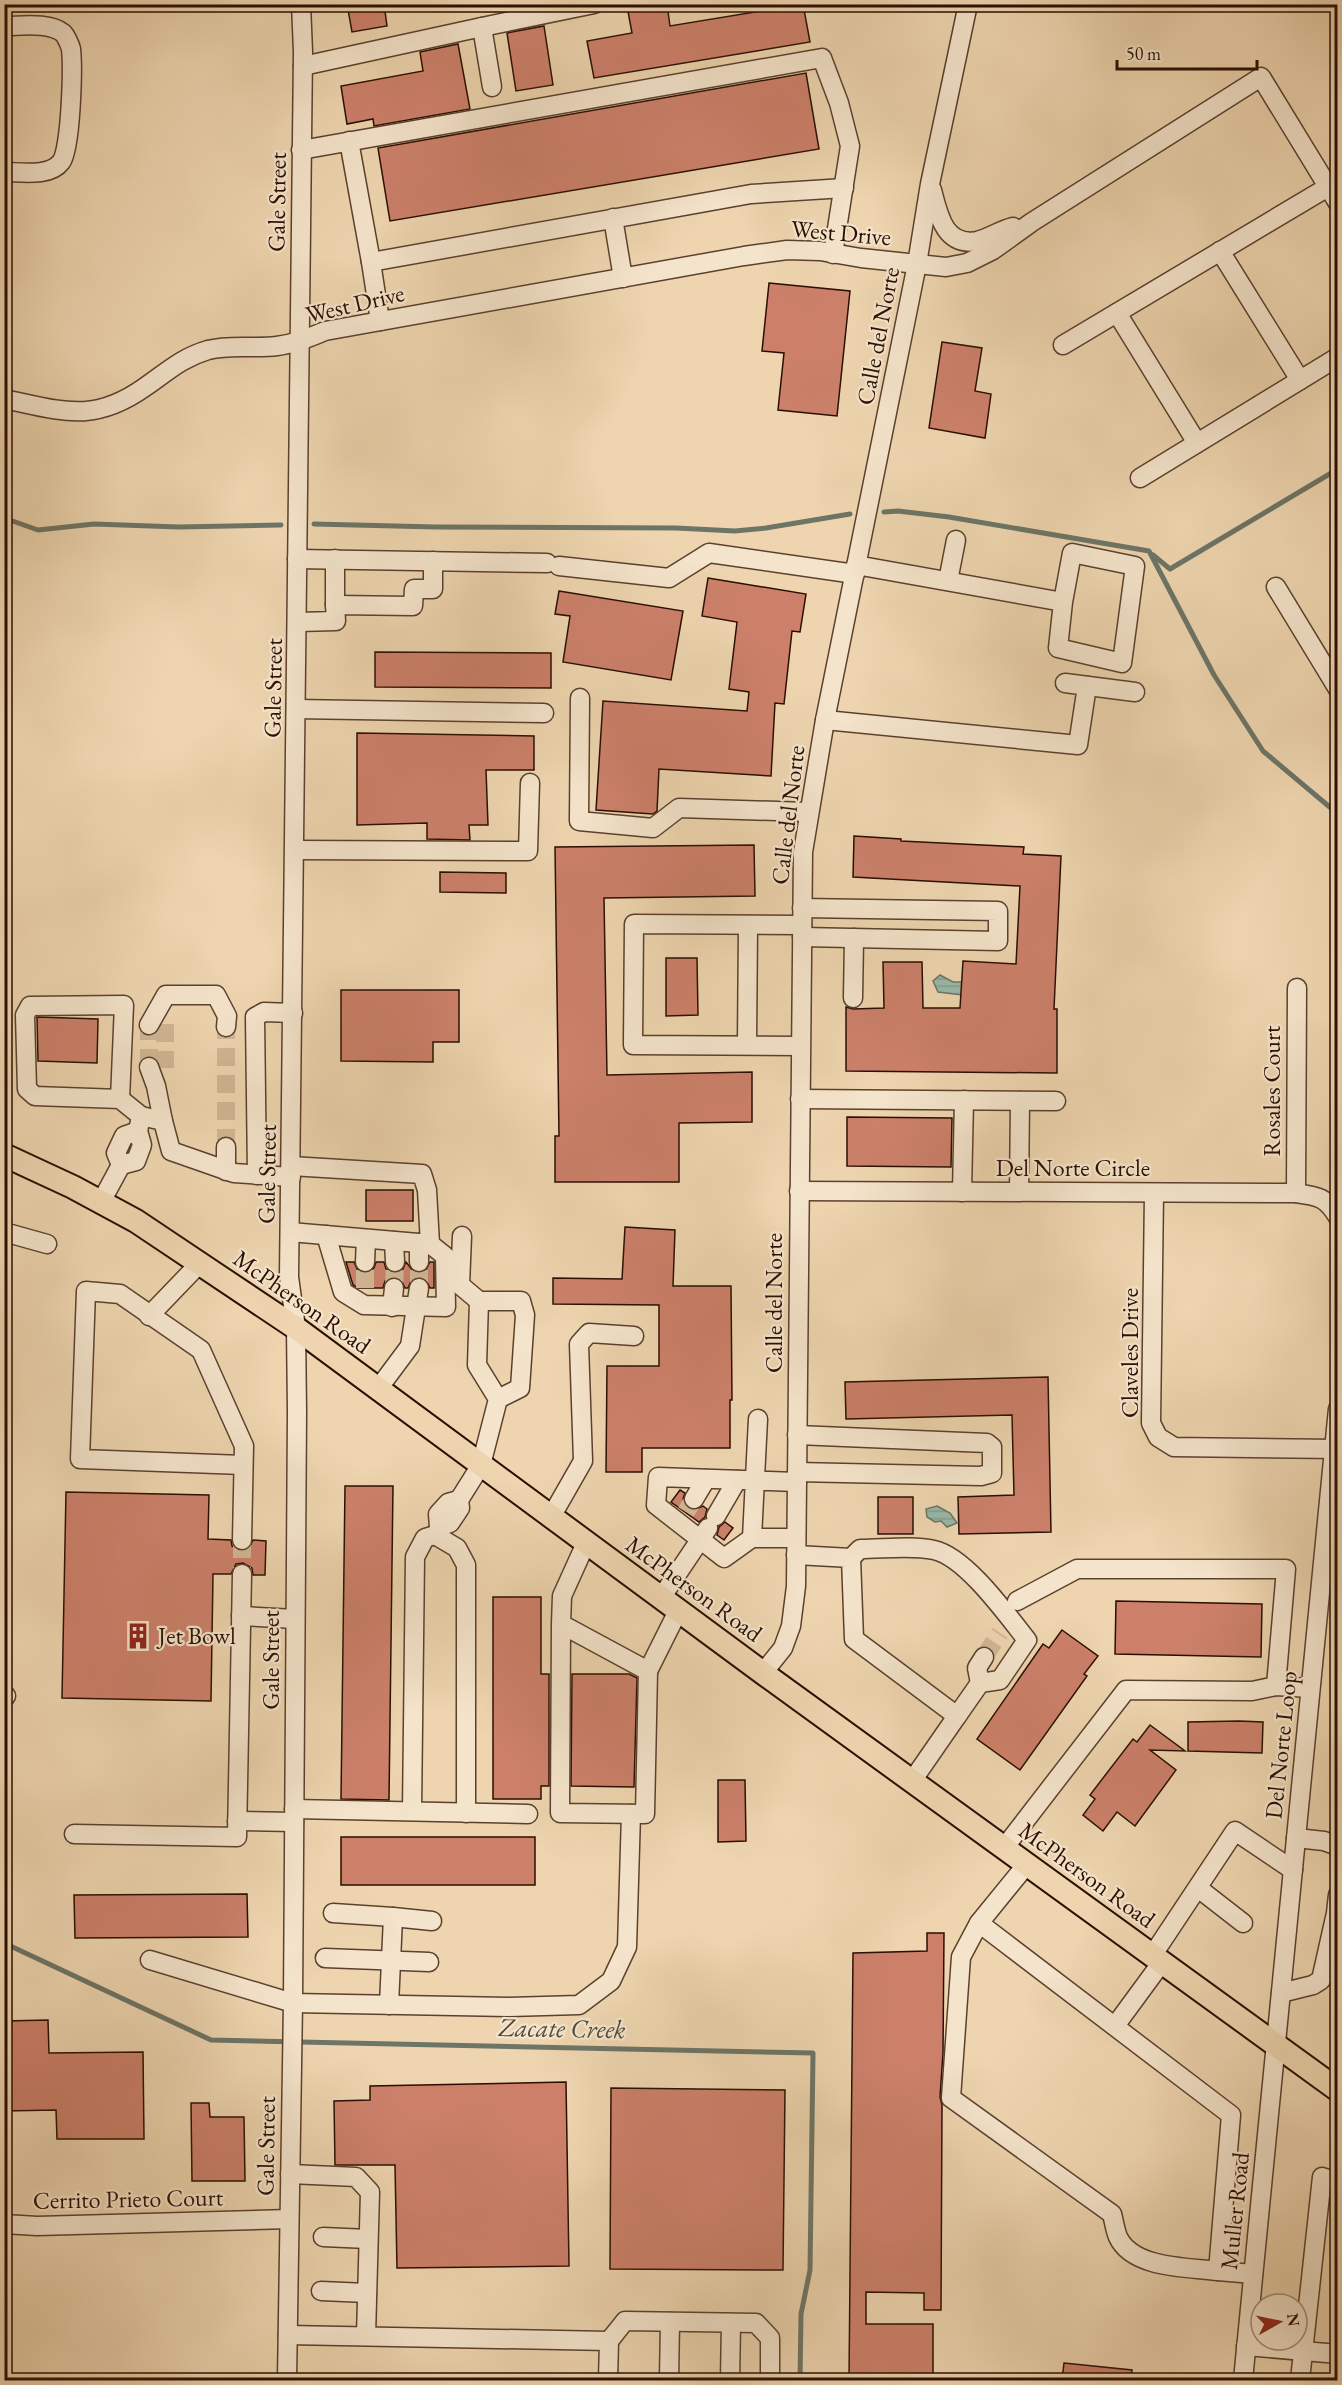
<svg xmlns="http://www.w3.org/2000/svg" width="1342" height="2385" viewBox="0 0 1342 2385" font-family="'EB Garamond',serif">
  <style>
    .water { fill: url(#water-rules); stroke: #6d7567; stroke-width: 1.5 }
    .lines { fill: none; stroke-linecap: round; stroke-linejoin: round }
    .stream { stroke: #6d7567; stroke-width: 5 }
    .building { fill: #cc806a; stroke: #2a0e03; stroke-width: 1.5 }
    .minor-tunnel { stroke: #d1b795; stroke-width: 18; stroke-dasharray: 18 9; stroke-linecap: butt }
    .minor-casing { stroke: #5b402e; stroke-width: 21 }
    .major-casing { stroke: #2a0e03; stroke-width: 26 }
    .minor { stroke: #f4e4cb; stroke-width: 18 }
    .major { stroke: #eed5af; stroke-width: 22 }
    .labels { text-anchor: middle; stroke-width: 4.5; stroke-linejoin: round; paint-order: stroke }
    .street-label { font-size: 24px; fill: #2a0e03; stroke: #f4e4cb }
    .poi-label { font-size: 24px; fill: #2a0e03; stroke: #f4e4cb; text-anchor: start }
    .water-label { font-size: 26px; font-style: italic; fill: #514a3d; stroke: #f4e4cb }
  </style>
  <defs>
    <pattern id="water-rules" width="6" height="5" patternUnits="userSpaceOnUse" patternTransform="scale(1.5)"><rect width="6" height="5" fill="#99b9aa"/><path d="M0 2.5h6" fill="none" stroke="#849e91"/></pattern>
  </defs>
  <rect width="100%" height="100%" fill="#eed5af"/>
  <filter id="stains"><feTurbulence type="fractalNoise" baseFrequency=".00333" numOctaves="4"/><feColorMatrix values="0 0 0 0 .2 0 0 0 0 .09 0 0 0 0 .02 0 0 0 .5 -.17"/></filter>
  <radialGradient id="worn" r=".72"><stop offset=".6" stop-color="#630" stop-opacity="0"/><stop offset="1" stop-color="#630" stop-opacity=".3"/></radialGradient>
  <g class="water">
    <polygon points="940,975 953,982 961,982 965,988 962,995 938,992 933,981"/>
    <polygon points="937,1506 950,1513 957,1523 947,1527 941,1521 935,1522 927,1517 926,1509"/>
  </g>
  <g class="lines">
    <g class="stream">
      <polyline points="884,512 898,511 949,517 1149,551 1214,675 1263,751 1338,814"/>
      <polyline points="4,518 38,530 94,524 179,527 281,525"/>
      <polyline points="314,524 436,527 676,528 735,531 766,528 850,514"/>
      <polyline points="1153,555 1170,569 1338,469"/>
      <polyline points="4,1943 211,2040 813,2053 810,2270 801,2314 800,2380"/>
    </g>
  </g>
  <g class="building">
    <polygon points="347,4 384,4 387,26 352,32"/>
    <polygon points="502,4 517,4 518,8 503,11"/>
    <polygon points="638,4 667,4 670,26 803,4 810,42 594,78 587,41 632,33 627,6"/>
    <polygon points="544,26 553,85 516,91 507,33"/>
    <polygon points="458,44 470,109 374,126 373,119 347,124 341,86 423,71 420,52"/>
    <polygon points="806,73 819,149 390,221 378,148"/>
    <polygon points="769,283 850,291 837,416 778,410 784,353 762,351"/>
    <polygon points="942,342 982,348 975,391 991,394 985,438 929,428"/>
    <polygon points="708,578 806,594 800,632 792,631 784,704 775,703 771,776 659,769 657,811 653,814 596,810 603,701 747,711 749,692 729,689 737,622 702,616"/>
    <polygon points="559,591 683,611 671,680 563,662 570,616 555,614"/>
    <polygon points="375,652 551,653 551,688 375,687"/>
    <polygon points="357,733 534,736 534,770 486,770 488,825 469,825 470,840 427,839 427,823 357,825"/>
    <polygon points="854,836 901,839 901,841 1024,847 1023,854 1061,856 1054,1009 1057,1009 1057,1073 846,1071 846,1007 853,1009 884,1008 883,962 922,962 923,1008 960,1008 963,961 1016,964 1020,886 853,877"/>
    <polygon points="754,845 755,896 604,898 607,1075 752,1072 752,1122 679,1123 679,1182 555,1182 555,1136 559,1136 555,847"/>
    <polygon points="440,872 506,873 506,893 440,892"/>
    <polygon points="666,958 697,958 698,1015 666,1016"/>
    <polygon points="341,990 459,990 459,1042 433,1042 433,1062 341,1061"/>
    <polygon points="37,1017 98,1019 97,1063 38,1061"/>
    <polygon points="847,1117 952,1118 951,1167 847,1166"/>
    <rect x="366" y="1190" width="47" height="31"/>
    <polygon points="625,1227 675,1230 673,1286 731,1286 732,1400 730,1400 730,1448 642,1448 642,1472 606,1472 607,1366 659,1366 659,1305 553,1304 553,1278 622,1279"/>
    <polygon points="346,1262 354,1262 358,1271 365,1273 374,1268 376,1262 384,1262 386,1269 395,1273 402,1271 406,1262 413,1271 418,1273 425,1271 430,1262 434,1262 434,1288 430,1288 426,1280 420,1277 411,1281 408,1288 405,1288 401,1279 395,1277 385,1281 383,1288 358,1288 353,1285"/>
    <polygon points="1048,1377 1051,1532 959,1534 958,1497 1014,1495 1012,1415 846,1419 845,1382"/>
    <polygon points="345,1486 393,1486 389,1800 341,1799"/>
    <polygon points="680,1490 685,1493 683,1499 688,1508 694,1510 703,1506 707,1509 705,1517 699,1522 671,1502"/>
    <polygon points="66,1492 209,1495 208,1539 231,1540 232,1546 241,1551 248,1550 253,1540 266,1541 265,1575 253,1575 252,1568 243,1563 236,1564 231,1574 213,1574 211,1701 62,1698"/>
    <rect x="878" y="1497" width="35" height="37"/>
    <polygon points="725,1522 733,1528 724,1540 717,1535 719,1527"/>
    <polygon points="493,1597 541,1597 541,1674 549,1674 549,1786 541,1786 541,1799 493,1799"/>
    <polygon points="1116,1601 1262,1604 1261,1657 1115,1654"/>
    <polygon points="1062,1630 1098,1656 1084,1674 1087,1676 1020,1770 977,1739 1043,1644 1049,1648"/>
    <polygon points="572,1674 629,1674 637,1678 634,1787 571,1786"/>
    <polygon points="1239,1721 1263,1722 1262,1753 1188,1751 1188,1722"/>
    <polygon points="1150,1725 1185,1751 1150,1750 1176,1770 1135,1826 1117,1812 1103,1831 1083,1815 1095,1799 1090,1795 1133,1739 1137,1742"/>
    <polygon points="718,1780 745,1780 746,1841 718,1842"/>
    <rect x="341" y="1837" width="194" height="48"/>
    <polygon points="247,1894 248,1937 75,1938 74,1895"/>
    <polygon points="927,1933 944,1933 943,2053 940,2097 942,2105 941,2310 924,2310 924,2293 866,2292 866,2324 933,2324 933,2380 849,2380 853,1953 927,1951"/>
    <polygon points="48,2020 49,2053 143,2052 144,2139 57,2139 56,2110 4,2111 4,2021"/>
    <polygon points="566,2082 569,2266 397,2268 395,2165 335,2165 334,2101 370,2100 370,2086"/>
    <polygon points="611,2088 785,2090 783,2270 610,2269"/>
    <polygon points="191,2103 209,2103 210,2117 244,2117 245,2181 192,2181"/>
    <polygon points="1064,2363 1132,2370 1131,2380 1062,2380"/>
  </g>
  <g class="lines">
    <g class="minor-tunnel">
      <polyline points="165,1024 165,1068"/>
      <polyline points="149,1067 149,1025"/>
      <polyline points="226,1147 226,1027"/>
      <polyline points="365,1288 365,1262"/>
      <polyline points="394,1288 395,1262"/>
      <polyline points="419,1288 419,1262"/>
      <polyline points="686,1512 694,1499"/>
      <polyline points="242,1540 242,1574"/>
      <polyline points="984,1657 1000,1633"/>
    </g>
    <g class="minor-casing">
      <g id="minor">
        <path d="M4,26C22,26 49,22 63,33C66,36 70,45 71,49C73,68 71,150 61,162C50,177 21,172 4,172"/>
        <polyline points="482,27 492,87"/>
        <polyline points="303,66 482,27 594,4"/>
        <polyline points="349,141 371,262"/>
        <polyline points="301,150 822,58 839,103 850,146 833,254"/>
        <path d="M932,190C938,213 944,247 977,241C989,238 1001,230 1013,227"/>
        <polyline points="613,218 623,278"/>
        <polyline points="1220,251 1300,380"/>
        <polyline points="1117,313 1197,443"/>
        <polyline points="380,321 371,262 751,194 844,188"/>
        <polyline points="1063,345 1328,187"/>
        <path d="M4,399C62,411 93,424 145,387C167,372 181,358 208,350C231,344 254,349 277,346C294,344 309,338 325,331L744,256L787,250L820,251L861,258L946,267L967,263L993,250L1032,222L1261,77L1338,203"/>
        <polyline points="1140,478 1338,357"/>
        <polyline points="297,559 547,563"/>
        <polyline points="856,565 1063,602 1058,648 1122,663 1135,566 1072,553 1063,602"/>
        <polyline points="559,566 669,578 709,553 855,574"/>
        <polyline points="948,581 956,540"/>
        <polyline points="1276,587 1338,689"/>
        <polyline points="335,605 335,559"/>
        <polyline points="298,622 336,621 335,605 413,606 414,589 433,589 433,561"/>
        <polyline points="1065,683 1135,692"/>
        <polyline points="580,698 579,821 653,828 679,808 808,812"/>
        <polyline points="296,709 544,713"/>
        <polyline points="825,720 1078,745 1087,686"/>
        <polyline points="295,850 528,851 530,783"/>
        <polyline points="802,937 998,941 998,911 802,908"/>
        <polyline points="853,998 854,938"/>
        <polyline points="149,1025 166,995 216,995 227,1016 226,1027"/>
        <polyline points="747,1045 748,925"/>
        <polyline points="800,1046 633,1045 634,924 802,925"/>
        <polyline points="149,1067 156,1086 163,1121"/>
        <polyline points="120,1099 124,1005 30,1006 25,1015 27,1089 35,1096 120,1099 141,1116 138,1131"/>
        <polyline points="800,1099 1056,1101"/>
        <polyline points="141,1116 163,1121 171,1151 234,1173 291,1177"/>
        <polygon points="138,1131 142,1145 136,1161 121,1165 116,1153 124,1136"/>
        <polyline points="226,1171 226,1147"/>
        <polyline points="257,1175 255,1017 264,1012 293,1013"/>
        <path d="M799,1191L1296,1193C1318,1196 1326,1197 1338,1217"/>
        <polyline points="962,1192 964,1100"/>
        <polyline points="1019,1192 1020,1101"/>
        <polyline points="1154,1193 1151,1423 1158,1437 1174,1447 1338,1449"/>
        <polyline points="1296,1193 1297,988"/>
        <polyline points="101,1202 121,1165"/>
        <polyline points="4,1232 47,1244"/>
        <polyline points="290,1232 430,1244 427,1190 422,1174 291,1166"/>
        <polyline points="326,1235 343,1292 364,1305 446,1307 445,1256 430,1244"/>
        <polyline points="462,1236 460,1285 479,1301"/>
        <polyline points="394,1241 395,1262"/>
        <polyline points="419,1243 419,1262"/>
        <polyline points="365,1262 366,1239"/>
        <polyline points="392,1307 394,1288"/>
        <polyline points="149,1316 200,1263"/>
        <polyline points="378,1389 410,1346 419,1288"/>
        <polyline points="758,1419 752,1538 724,1558 656,1505 658,1477 797,1482"/>
        <polyline points="797,1472 981,1476 992,1473 992,1447 987,1443 797,1435"/>
        <polyline points="694,1499 706,1479"/>
        <polyline points="459,1500 481,1465 498,1399 477,1365 479,1301 521,1301 525,1315 520,1388 498,1399"/>
        <polygon points="459,1500 460,1508 450,1523 439,1527 438,1514 448,1503"/>
        <polyline points="716,1516 737,1480"/>
        <polyline points="551,1517 583,1461 579,1344 589,1333 634,1336"/>
        <polyline points="752,1538 796,1538"/>
        <polyline points="242,1540 244,1446 201,1350 120,1294 86,1291 80,1459 243,1465"/>
        <polyline points="796,1555 851,1558 854,1639 957,1716 912,1781"/>
        <path d="M851,1558L860,1549C884,1549 911,1545 934,1550C966,1557 1007,1615 1027,1640L1000,1680L980,1683L957,1716"/>
        <polyline points="661,1598 708,1528"/>
        <polyline points="1017,1601 1077,1569 1286,1569 1276,1686"/>
        <polyline points="241,1616 295,1619"/>
        <polyline points="561,1624 648,1671 645,1814 560,1813 561,1624 562,1596 586,1543"/>
        <polyline points="648,1671 678,1611"/>
        <polyline points="763,1673 783,1648 791,1626 796,1586 803,852 825,720 917,264 930,184 968,4"/>
        <polyline points="980,1683 977,1668 984,1657"/>
        <polyline points="4,1696 6,1696"/>
        <polyline points="294,1809 528,1814"/>
        <polyline points="412,1811 415,1557 425,1538 435,1535 457,1548 466,1565 466,1813"/>
        <polyline points="237,1821 294,1822"/>
        <polyline points="74,1834 237,1837 242,1574"/>
        <polyline points="1296,1838 1324,1841 1338,1846"/>
        <polyline points="1004,1848 1126,1690 1252,1691 1276,1686 1310,1688"/>
        <polyline points="1027,1864 979,1923 1231,2115 1218,2271 1253,2274"/>
        <polyline points="1198,1888 1243,1923"/>
        <polyline points="333,1913 393,1917"/>
        <path d="M979,1923L961,1957L951,2098L1112,2214C1114,2221 1115,2230 1118,2237C1133,2269 1188,2267 1218,2271"/>
        <polyline points="1152,1956 1235,1831 1293,1870"/>
        <polyline points="325,1958 429,1962"/>
        <polyline points="150,1960 293,2003 509,2007 579,2005 611,1981 627,1947 631,1814"/>
        <polyline points="1281,1993 1313,1985 1321,1980 1336,1913 1338,1895"/>
        <polyline points="389,2005 393,1917 432,1921"/>
        <polyline points="1115,2026 1162,1962"/>
        <polyline points="290,2174 356,2177 370,2192 366,2336"/>
        <polyline points="4,2224 37,2226 289,2219"/>
        <polyline points="323,2237 368,2239"/>
        <polyline points="321,2291 367,2293"/>
        <polyline points="288,2335 609,2341 625,2321 756,2323 770,2338 770,2380"/>
        <polyline points="1246,2346 1338,2354"/>
        <polyline points="287,2380 293,2003 297,1412 296,1328 289,1277 303,52 301,4"/>
        <polyline points="608,2380 609,2341"/>
        <polyline points="669,2380 670,2322"/>
        <polyline points="730,2380 731,2323"/>
        <polyline points="1243,2380 1338,1409"/>
        <polyline points="1300,2380 1322,2177 1338,2182"/>
      </g>
    </g>
    <g class="major-casing">
      <polyline id="major" points="4,1155 73,1187 136,1221 296,1328 763,1673 1338,2090"/>
    </g>
    <use href="#minor" class="minor"/>
    <use href="#major" class="major"/>
  </g>
  <defs>
    <g id="building-bare" transform="scale(2.07)"><path d="M-4-6H4V6H1V3H-1V6H-4ZM-2.5-4.3h1.7v1.8h-1.7ZM.8-4.3h1.7v1.8H.8ZM-2.5-1h1.7V.8h-1.7ZM.8-1h1.7V.8H.8Z" fill="#8f2418" stroke="#f4e4cb" stroke-width="2.5" paint-order="stroke"/></g>
  </defs>
  <g fill-rule="evenodd">
    <use href="#building-bare" x="138" y="1636"/>
  </g>
  <g class="labels">
    <g class="street-label">
      <text transform="translate(277 202) rotate(-89)" y="8">Gale Street</text>
      <text transform="translate(841 233) rotate(5)" y="8">West Drive</text>
      <text transform="translate(355 304) rotate(-13)" y="8">West Drive</text>
      <text transform="translate(878 336) rotate(-79)" y="8">Calle del Norte</text>
      <text transform="translate(273 688) rotate(-89)" y="8">Gale Street</text>
      <text transform="translate(788 815) rotate(-83)" y="8">Calle del Norte</text>
      <text transform="translate(1272 1091) rotate(-90)" y="8">Rosales Court</text>
      <text x="1073" y="1176">Del Norte Circle</text>
      <text transform="translate(267 1174) rotate(-89)" y="8">Gale Street</text>
      <text transform="translate(302 1302) rotate(35)" y="8">McPherson Road</text>
      <text transform="translate(774 1303) rotate(-90)" y="8">Calle del Norte</text>
      <text transform="translate(1130 1353) rotate(-90)" y="8">Claveles Drive</text>
      <text transform="translate(694 1589) rotate(36)" y="8">McPherson Road</text>
      <text transform="translate(271 1660) rotate(-90)" y="8">Gale Street</text>
      <text transform="translate(1281 1745) rotate(-84)" y="8">Del Norte Loop</text>
      <text transform="translate(1087 1875) rotate(36)" y="8">McPherson Road</text>
      <text transform="translate(266 2146) rotate(-89)" y="8">Gale Street</text>
      <text transform="translate(128 2199) rotate(-1)" y="8">Cerrito Prieto Court</text>
      <text transform="translate(1235 2211) rotate(-84)" y="8">Muller Road</text>
    </g>
    <g class="poi-label">
      <text x="158" y="1644">Jet Bowl</text>
    </g>
    <g class="water-label">
      <text transform="translate(562 2028) rotate(1)" y="9">Zacate Creek</text>
    </g>
  </g>
  <rect width="1342" height="2385" fill="none" stroke="#eed5af" stroke-width="24"/>
  <rect x="6" y="6" width="1330" height="2373" fill="none" stroke="#2a0e03" stroke-width="3"/>
  <rect x="12" y="12" width="1318" height="2361" fill="none" stroke="#2a0e03" stroke-width="1.5"/>
  <g transform="translate(1279 2322) rotate(81)"><circle r="28" fill="#f4e4cb" stroke="#a38e7b" stroke-width="1.5"/>
  <path d="M0-4.5L10 22L0 15L-10 22Z" fill="#8f2418"/>
  <text y="-9" font-size="16" font-weight="bold" text-anchor="middle" fill="#2a0e03">N</text>
  </g>
  <path d="M1117 60v9h140v-9" fill="none" stroke="#2a0e03" stroke-width="3"/>
  <text x="1126" y="60" font-size="18" fill="#2a0e03" stroke="#f4e4cb" stroke-width="4.5" paint-order="stroke">50 m</text>
  <rect width="100%" height="100%" filter="url(#stains)"/>
  <rect width="100%" height="100%" fill="url(#worn)"/>
</svg>
